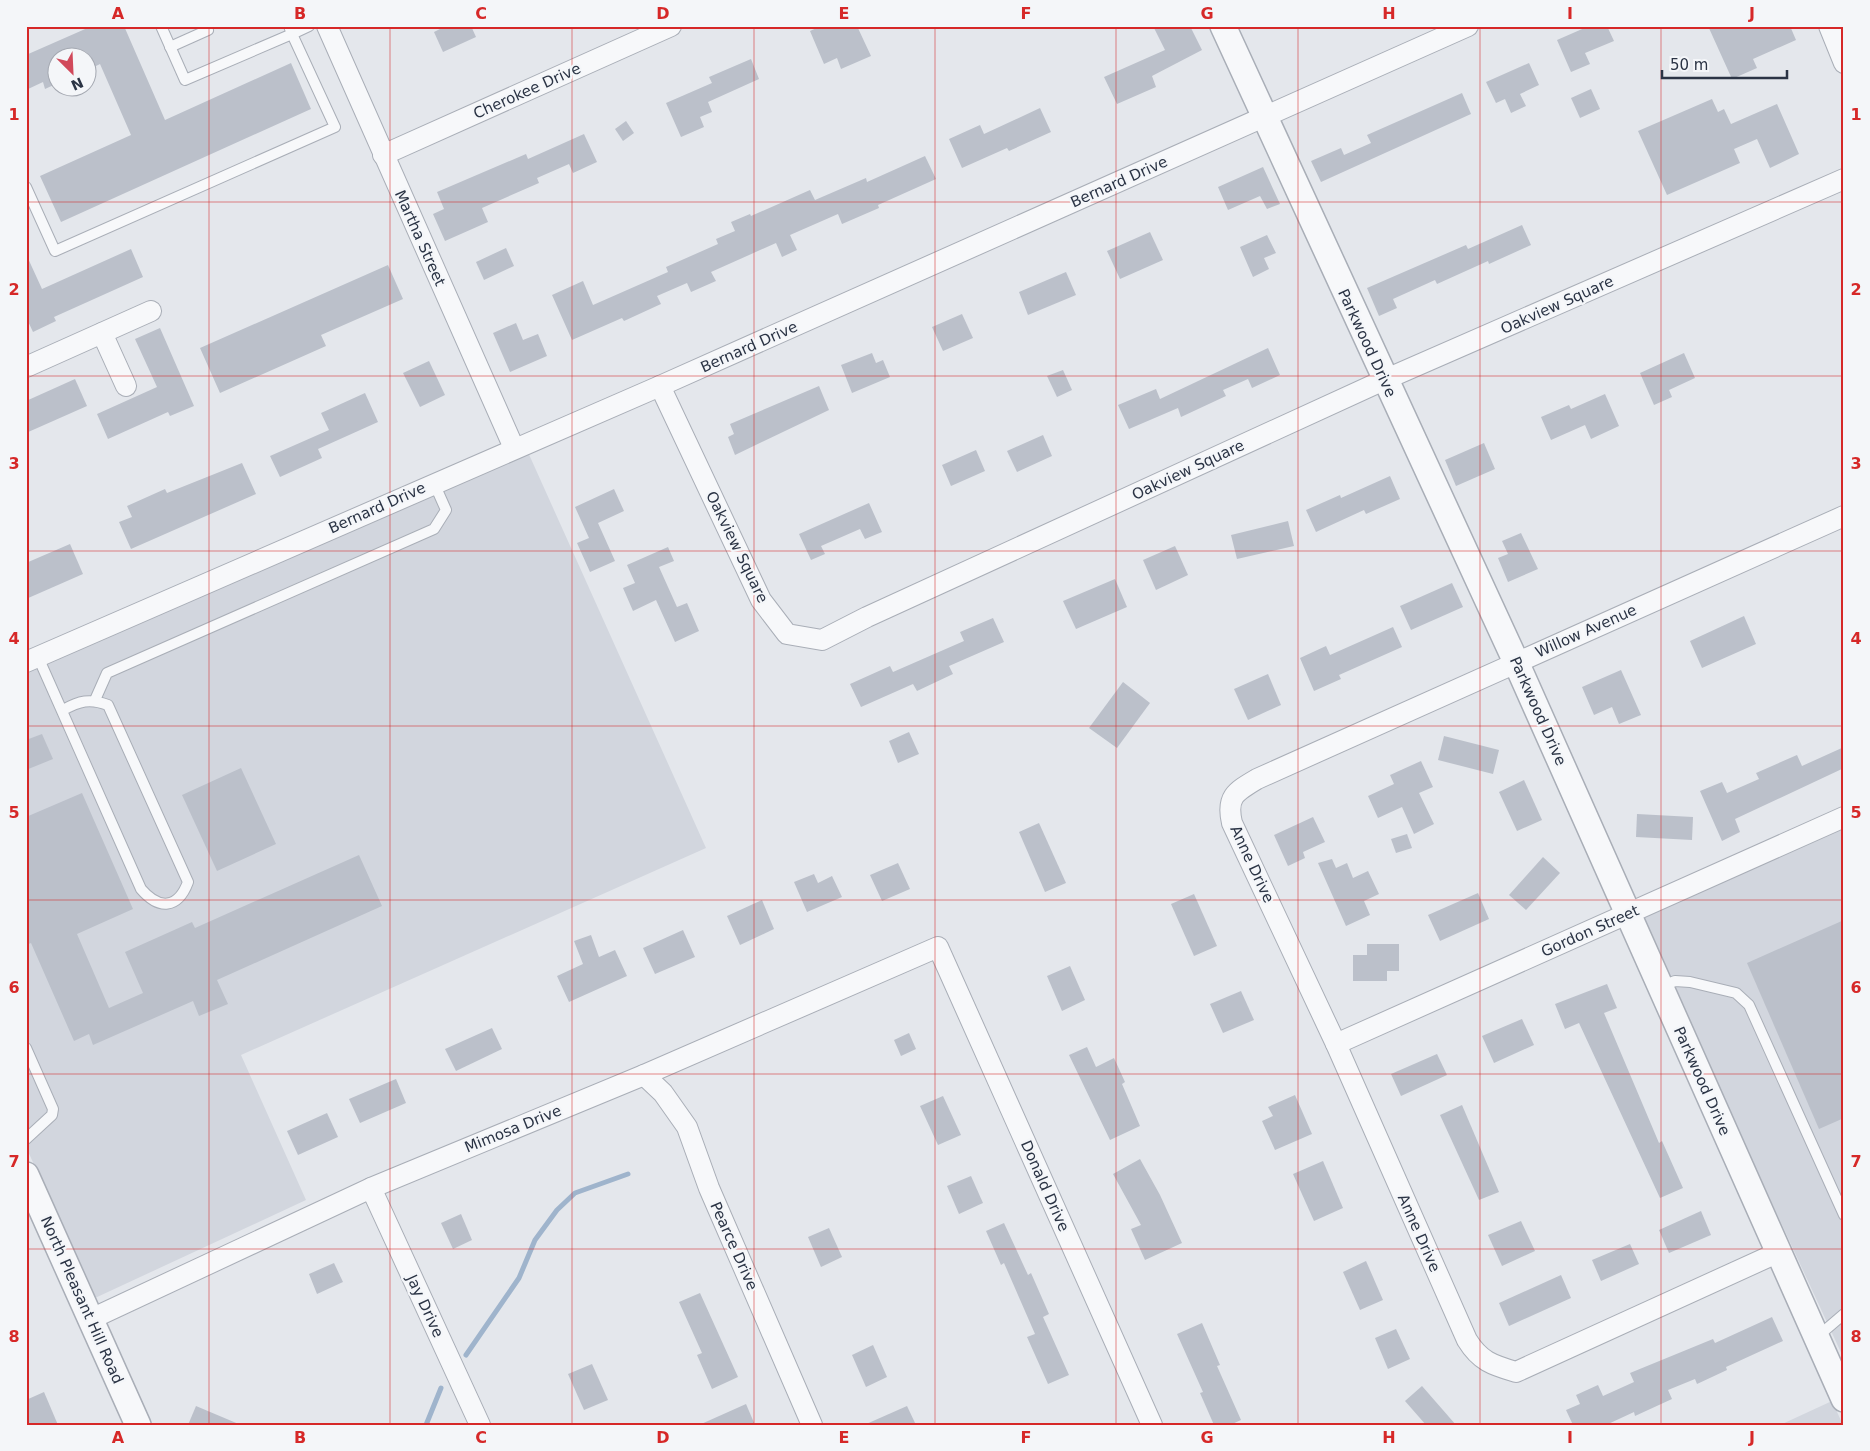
<svg xmlns="http://www.w3.org/2000/svg" width="1870" height="1451" viewBox="0 0 1870 1451" font-family="'DejaVu Sans',sans-serif">
  <style>
    .built { fill: #d2d6de }
    .lines { fill: none; stroke-linecap: round; stroke-linejoin: round }
    .stream { stroke: #9fb4cc; stroke-width: 5 }
    .building { fill: #bbc0ca }
    .service-casing { stroke: #a9aeb7; stroke-width: 12 }
    .minor-casing { stroke: #a9aeb7; stroke-width: 22 }
    .tertiary-casing { stroke: #a9aeb7; stroke-width: 28 }
    .service { stroke: #f7f8fa; stroke-width: 10 }
    .minor { stroke: #f7f8fa; stroke-width: 20 }
    .tertiary { stroke: #f7f8fa; stroke-width: 25 }
    .grid { fill: none; stroke: #d62828; stroke-width: 1; stroke-opacity: 0.55 }
    .labels { text-anchor: middle; stroke-width: 4.5; stroke-linejoin: round; paint-order: stroke }
    .street-label { font-size: 15px; fill: #2b3445; stroke: #f4f6f9 }
    .neatline { fill: none; stroke: #d62828; stroke-width: 2 }
    .grid-label { font-size: 16px; text-anchor: middle; font-weight: bold; fill: #d62828 }
  </style>
  <rect width="100%" height="100%" fill="#e4e7ec"/>
  <g class="built">
    <polygon points="527,450 706,848 241,1055 306,1200 95,1298 26,1147 26,671"/>
    <polygon points="1844,827 1844,1359 1640,918"/>
    <polygon points="1832,1401 1843,1425 1780,1425"/>
  </g>
  <g class="lines">
    <g class="stream">
      <polyline points="466,1355 519,1278 535,1240 557,1210 575,1193 628,1174"/>
      <polyline points="426,1425 441,1388"/>
    </g>
  </g>
  <g class="building">
    <polygon points="92,26 124,26 165,120 291,63 311,109 61,222 40,176 131,135 100,64 88,70 88,58 58,58 58,83 45,89 43,82 26,90 26,55"/>
    <polygon points="446,26 471,26 476,37 443,52 434,32"/>
    <polygon points="821,26 857,26 871,56 841,69 837,58 824,64 810,31"/>
    <polygon points="1153,26 1190,26 1202,50 1152,76 1156,87 1117,104 1104,77 1165,50"/>
    <polygon points="1589,26 1607,26 1614,41 1585,53 1590,64 1571,72 1557,40"/>
    <polygon points="1708,26 1790,26 1796,40 1753,59 1757,68 1732,79"/>
    <polygon points="751,59 759,79 708,102 712,112 700,117 704,127 681,137 666,103 712,83 709,77"/>
    <polygon points="1529,63 1539,85 1520,94 1526,106 1511,113 1505,99 1496,103 1486,82"/>
    <polygon points="1591,89 1600,109 1580,118 1571,98"/>
    <polygon points="1462,93 1471,114 1321,182 1311,161 1341,148 1344,155 1371,143 1367,135"/>
    <polygon points="1712,99 1718,112 1724,109 1731,124 1777,104 1799,154 1770,168 1757,139 1734,149 1740,163 1667,195 1638,131"/>
    <polygon points="1040,108 1051,132 1009,151 1007,148 962,168 949,139 980,125 984,134"/>
    <polygon points="626,121 634,133 623,141 615,129"/>
    <polygon points="584,134 597,162 573,173 569,164 537,178 539,183 482,208 488,222 445,241 433,214 444,209 437,192 526,154 528,159"/>
    <polygon points="925,156 936,179 878,205 879,208 842,224 838,214 790,235 797,250 782,257 776,243 711,272 716,281 691,292 687,283 657,296 661,304 624,321 622,318 572,340 552,295 583,281 593,305 668,272 666,267 718,244 716,239 735,231 731,222 750,214 751,216 810,190 815,200 866,178 867,182"/>
    <polygon points="1263,167 1280,204 1267,209 1260,196 1228,210 1218,187"/>
    <polygon points="1522,225 1531,245 1489,264 1488,261 1437,284 1435,280 1393,299 1397,308 1379,316 1367,288 1466,245 1468,249"/>
    <polygon points="1150,232 1163,260 1120,279 1107,251"/>
    <polygon points="1267,235 1276,253 1264,258 1269,269 1253,277 1240,247"/>
    <polygon points="506,248 514,266 484,280 476,262"/>
    <polygon points="131,249 143,277 54,317 56,321 33,332 26,317 26,254 42,289"/>
    <polygon points="388,265 403,299 321,335 326,346 220,393 200,348"/>
    <polygon points="1066,272 1076,295 1028,315 1019,292"/>
    <polygon points="962,314 973,338 943,351 932,327"/>
    <polygon points="516,323 523,340 538,334 547,356 510,372 493,333"/>
    <polygon points="160,328 194,406 170,416 168,412 108,439 97,414 157,387 135,339"/>
    <polygon points="1268,348 1280,375 1252,388 1248,379 1223,390 1226,396 1181,417 1178,408 1129,429 1118,405 1156,389 1160,399"/>
    <polygon points="872,353 876,363 883,360 890,377 852,393 841,365"/>
    <polygon points="1684,353 1695,378 1669,390 1672,397 1654,405 1640,373"/>
    <polygon points="429,361 445,395 420,407 403,373"/>
    <polygon points="1063,370 1072,390 1057,397 1047,376"/>
    <polygon points="75,379 87,406 26,433 26,401"/>
    <polygon points="819,386 829,410 735,455 728,437 734,434 730,424"/>
    <polygon points="365,393 378,422 318,449 322,458 280,477 270,456 329,430 321,413"/>
    <polygon points="1605,394 1619,426 1591,439 1585,425 1551,440 1541,417 1569,405 1571,409"/>
    <polygon points="1043,435 1052,456 1017,472 1007,451"/>
    <polygon points="1484,443 1495,469 1456,486 1445,460"/>
    <polygon points="976,450 985,471 951,486 942,465"/>
    <polygon points="242,463 256,494 131,549 119,522 132,517 127,506 165,489 167,493"/>
    <polygon points="1390,476 1400,499 1366,514 1364,510 1316,532 1306,510 1340,495 1341,498"/>
    <polygon points="614,489 624,511 598,523 615,561 590,572 577,543 589,538 575,507"/>
    <polygon points="869,503 882,532 865,539 860,529 821,546 825,554 811,560 799,534"/>
    <polygon points="1288,521 1294,546 1237,559 1231,535"/>
    <polygon points="1521,533 1538,569 1508,582 1498,558 1508,554 1502,541"/>
    <polygon points="70,544 83,574 26,599 26,563"/>
    <polygon points="1175,546 1188,575 1156,590 1143,560"/>
    <polygon points="668,547 674,561 659,567 677,607 687,603 699,631 675,642 656,600 633,611 623,588 635,583 627,565"/>
    <polygon points="1115,579 1127,607 1076,629 1063,601"/>
    <polygon points="1452,583 1463,607 1411,630 1400,606"/>
    <polygon points="1744,616 1756,644 1702,668 1690,641"/>
    <polygon points="993,618 1004,642 949,666 953,674 917,691 913,684 861,707 850,684 890,666 893,672 964,641 960,632"/>
    <polygon points="1393,627 1402,647 1339,675 1341,679 1314,691 1300,658 1326,646 1330,655"/>
    <polygon points="1621,670 1641,715 1619,724 1612,707 1594,715 1582,687"/>
    <polygon points="1268,674 1281,705 1248,720 1234,689"/>
    <polygon points="1123,682 1150,703 1117,748 1089,728"/>
    <polygon points="909,732 919,754 898,763 889,741"/>
    <polygon points="42,734 53,759 26,770 26,740"/>
    <polygon points="1444,736 1499,750 1493,774 1438,760"/>
    <polygon points="1844,747 1844,768 1735,819 1740,832 1722,841 1700,791 1722,782 1727,793 1759,779 1756,773 1797,755 1802,766"/>
    <polygon points="1421,761 1433,787 1419,793 1434,824 1414,834 1402,807 1378,818 1368,796 1394,784 1390,775"/>
    <polygon points="241,768 276,844 217,871 182,795"/>
    <polygon points="1524,780 1542,820 1517,831 1499,792"/>
    <polygon points="82,793 133,909 77,934 109,1008 143,993 125,952 192,922 195,928 359,855 382,906 217,980 228,1004 199,1016 193,1001 93,1045 89,1034 74,1041 31,943 26,945 26,817"/>
    <polygon points="1637,814 1693,817 1692,840 1636,837"/>
    <polygon points="1313,817 1325,842 1303,852 1305,858 1288,866 1274,835"/>
    <polygon points="1039,823 1066,883 1045,892 1019,832"/>
    <polygon points="1407,834 1412,848 1396,853 1391,839"/>
    <polygon points="1543,857 1560,873 1526,910 1509,895"/>
    <polygon points="1332,859 1336,868 1347,863 1353,878 1368,871 1379,894 1364,901 1370,915 1346,926 1318,863"/>
    <polygon points="898,863 910,889 882,901 870,875"/>
    <polygon points="814,874 818,883 832,876 842,897 807,912 794,882"/>
    <polygon points="1478,893 1489,919 1440,941 1428,915"/>
    <polygon points="1194,894 1217,946 1194,956 1171,904"/>
    <polygon points="762,900 774,929 740,945 727,916"/>
    <polygon points="1844,920 1844,1118 1819,1129 1747,963"/>
    <polygon points="683,930 695,957 655,974 643,948"/>
    <polygon points="591,935 599,957 615,950 627,976 569,1002 557,976 583,964 574,941"/>
    <polygon points="1367,944 1399,944 1399,971 1387,971 1387,981 1353,981 1353,955 1367,955"/>
    <polygon points="1070,966 1085,1000 1062,1011 1047,976"/>
    <polygon points="1607,984 1617,1008 1604,1013 1659,1143 1662,1141 1683,1188 1660,1198 1579,1023 1565,1029 1555,1004"/>
    <polygon points="1241,991 1254,1020 1223,1033 1210,1004"/>
    <polygon points="1522,1019 1534,1045 1494,1063 1482,1036"/>
    <polygon points="492,1028 502,1049 456,1071 445,1049"/>
    <polygon points="909,1033 916,1049 901,1056 894,1040"/>
    <polygon points="1087,1047 1096,1067 1114,1058 1125,1082 1122,1084 1140,1126 1110,1140 1069,1055"/>
    <polygon points="1437,1054 1447,1075 1401,1096 1391,1074"/>
    <polygon points="396,1079 406,1103 360,1123 349,1099"/>
    <polygon points="1295,1095 1312,1134 1275,1150 1262,1121 1273,1116 1268,1107"/>
    <polygon points="943,1096 961,1135 938,1145 920,1106"/>
    <polygon points="1462,1105 1499,1192 1479,1200 1440,1115"/>
    <polygon points="327,1113 338,1137 298,1155 287,1131"/>
    <polygon points="1140,1159 1160,1195 1182,1243 1145,1260 1131,1229 1141,1225 1113,1174"/>
    <polygon points="1323,1161 1343,1208 1314,1221 1293,1174"/>
    <polygon points="971,1176 983,1203 959,1214 947,1186"/>
    <polygon points="1701,1211 1711,1235 1669,1253 1659,1230"/>
    <polygon points="461,1214 472,1240 453,1249 441,1223"/>
    <polygon points="1521,1221 1535,1251 1502,1266 1488,1235"/>
    <polygon points="1004,1223 1028,1275 1031,1273 1049,1314 1043,1317 1069,1375 1048,1384 1027,1337 1035,1334 1004,1263 1001,1265 986,1231"/>
    <polygon points="829,1228 842,1257 821,1267 808,1237"/>
    <polygon points="1630,1244 1639,1264 1601,1281 1592,1260"/>
    <polygon points="1366,1261 1383,1300 1360,1310 1343,1272"/>
    <polygon points="334,1263 343,1282 317,1294 309,1274"/>
    <polygon points="1561,1275 1571,1298 1509,1326 1499,1303"/>
    <polygon points="700,1293 738,1377 712,1389 697,1355 702,1353 679,1302"/>
    <polygon points="1772,1317 1783,1341 1726,1367 1727,1370 1697,1384 1695,1379 1668,1390 1672,1399 1635,1416 1634,1412 1606,1425 1573,1425 1566,1410 1580,1404 1576,1395 1598,1385 1603,1396 1634,1382 1630,1373 1713,1339 1715,1343"/>
    <polygon points="1202,1323 1220,1365 1217,1366 1241,1420 1230,1425 1214,1425 1200,1393 1203,1392 1177,1334"/>
    <polygon points="1396,1329 1410,1359 1388,1369 1375,1338"/>
    <polygon points="873,1345 887,1377 866,1387 852,1355"/>
    <polygon points="592,1364 608,1400 584,1410 568,1374"/>
    <polygon points="1422,1386 1456,1425 1426,1425 1405,1401"/>
    <polygon points="44,1392 58,1425 26,1425 26,1400"/>
    <polygon points="746,1404 755,1425 699,1425"/>
    <polygon points="196,1406 241,1425 188,1425"/>
    <polygon points="907,1406 916,1425 864,1425"/>
  </g>
  <g class="lines">
    <g class="service-casing">
      <g id="service">
        <polyline points="289,26 292,34 309,26"/>
        <polyline points="170,47 208,30 207,26"/>
        <polyline points="26,187 55,251 335,127 292,34 185,80 161,26"/>
        <path d="M38,657L141,889C159,910 178,909 188,882L108,705C90,698 79,701 63,710"/>
        <polyline points="95,700 107,673 434,529 446,510 434,483"/>
        <polyline points="1660,987 1675,981 1690,982 1736,993 1749,1005 1844,1215"/>
        <polyline points="26,1048 53,1109 52,1115 26,1139"/>
        <polyline points="1817,1337 1844,1314"/>
      </g>
    </g>
    <g class="minor-casing">
      <g id="minor">
        <polyline points="327,26 514,448"/>
        <polyline points="1829,26 1844,63"/>
        <polyline points="383,155 671,26"/>
        <polyline points="102,333 126,386"/>
        <polyline points="26,367 151,311"/>
        <polyline points="660,386 761,600 787,634 822,640 867,617 1384,380 1844,179"/>
        <polyline points="26,662 660,386 1468,26"/>
        <polyline points="1336,1044 1844,817"/>
        <polyline points="644,1075 663,1093 687,1127 709,1188 812,1425"/>
        <polyline points="371,1188 480,1425"/>
        <path d="M1779,1252L1516,1372C1492,1365 1480,1361 1467,1340L1336,1044L1232,823C1226,797 1235,792 1257,779L1844,516"/>
        <polyline points="91,1319 371,1188 644,1075 938,947 1152,1425"/>
      </g>
    </g>
    <g class="tertiary-casing">
      <g id="tertiary">
        <polyline points="1223,26 1516,662 1844,1399"/>
        <polyline points="26,1175 138,1425"/>
      </g>
    </g>
    <use href="#service" class="service"/>
    <use href="#minor" class="minor"/>
    <use href="#tertiary" class="tertiary"/>
  </g>
  <path class="grid" d="M209,26V1425M390,26V1425M572,26V1425M754,26V1425M935,26V1425M1116,26V1425M1298,26V1425M1480,26V1425M1661,26V1425M26,202H1844M26,376H1844M26,551H1844M26,726H1844M26,900H1844M26,1074H1844M26,1249H1844"/>
  <g class="labels">
    <g class="street-label">
      <text transform="translate(527 91) rotate(-24)" y="5">Cherokee Drive</text>
      <text transform="translate(1119 182) rotate(-24)" y="5">Bernard Drive</text>
      <text transform="translate(420 238) rotate(66)" y="5">Martha Street</text>
      <text transform="translate(1557 305) rotate(-24)" y="5">Oakview Square</text>
      <text transform="translate(1367 343) rotate(65)" y="5">Parkwood Drive</text>
      <text transform="translate(749 347) rotate(-24)" y="5">Bernard Drive</text>
      <text transform="translate(1188 470) rotate(-25)" y="5">Oakview Square</text>
      <text transform="translate(377 508) rotate(-24)" y="5">Bernard Drive</text>
      <text transform="translate(737 547) rotate(64)" y="5">Oakview Square</text>
      <text transform="translate(1586 631) rotate(-24)" y="5">Willow Avenue</text>
      <text transform="translate(1538 711) rotate(66)" y="5">Parkwood Drive</text>
      <text transform="translate(1252 864) rotate(65)" y="5">Anne Drive</text>
      <text transform="translate(1590 931) rotate(-24)" y="5">Gordon Street</text>
      <text transform="translate(1702 1081) rotate(66)" y="5">Parkwood Drive</text>
      <text transform="translate(513 1129) rotate(-22)" y="5">Mimosa Drive</text>
      <text transform="translate(1045 1186) rotate(66)" y="5">Donald Drive</text>
      <text transform="translate(1419 1233) rotate(66)" y="5">Anne Drive</text>
      <text transform="translate(734 1246) rotate(66)" y="5">Pearce Drive</text>
      <text transform="translate(82 1300) rotate(66)" y="5">North Pleasant Hill Road</text>
      <text transform="translate(425 1306) rotate(65)" y="5">Jay Drive</text>
    </g>
  </g>
  <rect width="1870" height="1451" fill="none" stroke="#f4f6f9" stroke-width="55"/>
  <g transform="translate(72 72) rotate(156)"><circle r="24" fill="#f4f6f9" stroke="#a4a8b1"/>
  <path d="M0-4L9 19L0 12L-9 19Z" fill="#d1495b"/>
  <text y="-8" font-size="14" font-weight="bold" text-anchor="middle" fill="#2b3445">N</text>
  </g>
  <path d="M1662 70v8h125v-8" fill="none" stroke="#2b3445" stroke-width="2.5"/>
  <text x="1670" y="70" font-size="15" fill="#2b3445" stroke="#f4f6f9" stroke-width="4" paint-order="stroke">50 m</text>
  <rect x="28" y="28" width="1814" height="1396" class="neatline"/>
  <g class="grid-label">
    <text x="118" y="19">A</text>
    <text x="300" y="19">B</text>
    <text x="481" y="19">C</text>
    <text x="663" y="19">D</text>
    <text x="844" y="19">E</text>
    <text x="1026" y="19">F</text>
    <text x="1207" y="19">G</text>
    <text x="1389" y="19">H</text>
    <text x="1570" y="19">I</text>
    <text x="1752" y="19">J</text>
    <text x="14" y="120">1</text>
    <text x="1856" y="120">1</text>
    <text x="14" y="295">2</text>
    <text x="1856" y="295">2</text>
    <text x="14" y="469">3</text>
    <text x="1856" y="469">3</text>
    <text x="14" y="644">4</text>
    <text x="1856" y="644">4</text>
    <text x="14" y="818">5</text>
    <text x="1856" y="818">5</text>
    <text x="14" y="993">6</text>
    <text x="1856" y="993">6</text>
    <text x="14" y="1167">7</text>
    <text x="1856" y="1167">7</text>
    <text x="14" y="1342">8</text>
    <text x="1856" y="1342">8</text>
    <text x="118" y="1443">A</text>
    <text x="300" y="1443">B</text>
    <text x="481" y="1443">C</text>
    <text x="663" y="1443">D</text>
    <text x="844" y="1443">E</text>
    <text x="1026" y="1443">F</text>
    <text x="1207" y="1443">G</text>
    <text x="1389" y="1443">H</text>
    <text x="1570" y="1443">I</text>
    <text x="1752" y="1443">J</text>
  </g>
</svg>
